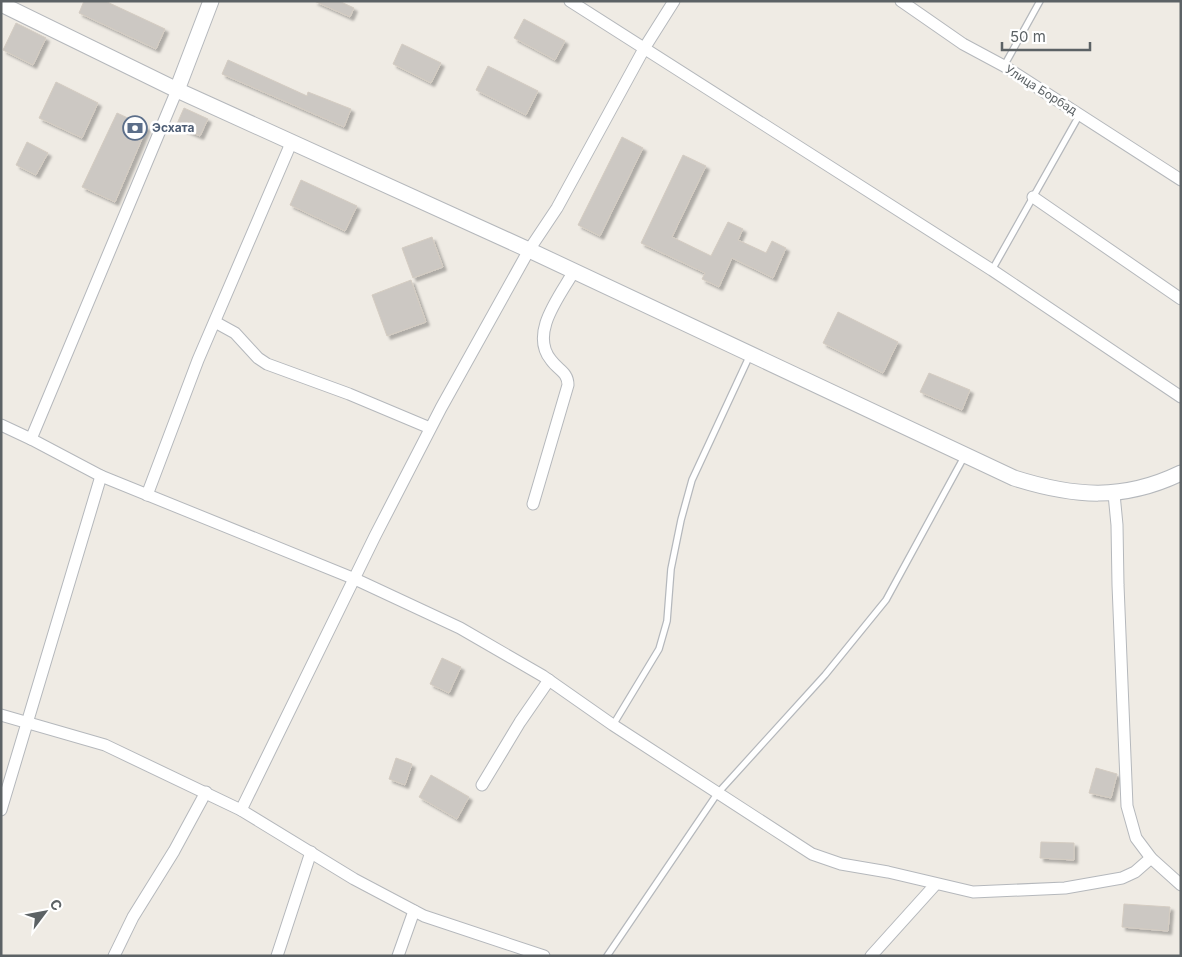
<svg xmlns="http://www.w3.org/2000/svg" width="1182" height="957" viewBox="0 0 1182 957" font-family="Inter,sans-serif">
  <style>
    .building { fill: #ccc8c3; stroke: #d4ccc2; filter: url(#shadow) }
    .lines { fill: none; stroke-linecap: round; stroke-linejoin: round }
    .service-casing { stroke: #b5b8bc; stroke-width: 8 }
    .minor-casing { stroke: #b5b8bc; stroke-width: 13 }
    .tertiary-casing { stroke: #b5b8bc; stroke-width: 17 }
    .service { stroke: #fff; stroke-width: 5.5 }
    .minor { stroke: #fff; stroke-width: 11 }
    .tertiary { stroke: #fff; stroke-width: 15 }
    .labels { text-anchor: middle; stroke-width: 5; stroke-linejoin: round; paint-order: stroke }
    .street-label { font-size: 12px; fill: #5c6265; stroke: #fff }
    .service-label { font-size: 12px; font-weight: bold; fill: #4e5e75; stroke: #fff; text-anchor: start }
  </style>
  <defs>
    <filter id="shadow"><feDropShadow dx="3.5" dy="3.5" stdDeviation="1" flood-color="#0004"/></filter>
  </defs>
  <rect width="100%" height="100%" fill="#efebe4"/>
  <g class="building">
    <polygon points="84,1 105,1 165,29 156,49 79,13"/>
    <polygon points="314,1 339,1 354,8 350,17"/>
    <polygon points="524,19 565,41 555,60 514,38"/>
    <polygon points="16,23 46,38 33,65 3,50"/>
    <polygon points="402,44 441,63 431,83 393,64"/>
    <polygon points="228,60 307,96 308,92 351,109 344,127 222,74"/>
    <polygon points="488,66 538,91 526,115 476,90"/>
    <polygon points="56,82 98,103 82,138 39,118"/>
    <polygon points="184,108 208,119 200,136 176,126"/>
    <polygon points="117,113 147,127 115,202 82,187"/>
    <polygon points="622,137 643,148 600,236 578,225"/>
    <polygon points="27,142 48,153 36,175 16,165"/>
    <polygon points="683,155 706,166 672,237 711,256 728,222 743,229 738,240 766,253 772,241 786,248 773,278 732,258 719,287 702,279 705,273 641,243"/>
    <polygon points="301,180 357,206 345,231 290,205"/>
    <polygon points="432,237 443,267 413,278 402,248"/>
    <polygon points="411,280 426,322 387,336 372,295"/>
    <polygon points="838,312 898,342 883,373 823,343"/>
    <polygon points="929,373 970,390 962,410 920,392"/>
    <polygon points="442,658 461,667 449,693 430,684"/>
    <polygon points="396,758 412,764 405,785 389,779"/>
    <polygon points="1096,768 1117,774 1111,798 1089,793"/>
    <polygon points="431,775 469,797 457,819 419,797"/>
    <polygon points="1041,842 1074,843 1074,860 1040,858"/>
    <polygon points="1124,904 1170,907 1168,931 1122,927"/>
  </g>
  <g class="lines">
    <g class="service-casing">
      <g id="service">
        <polyline points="1004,66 1040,1"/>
        <polyline points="992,270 1080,114"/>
        <polyline points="613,725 659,649 667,621 671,569 681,520 692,480 750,355"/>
        <polyline points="607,956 717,794 825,675 886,600 964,457"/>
      </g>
    </g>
    <g class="minor-casing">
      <g id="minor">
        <polyline points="570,1 992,270 1181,397"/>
        <polyline points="901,1 963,44 1004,66 1181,180"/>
        <polyline points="177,90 31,439 101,476 355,579 460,628 543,676 613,725 812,854 841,864 888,872 973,892 1065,888 1122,878 1135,872 1151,858"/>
        <polyline points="1033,197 1181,299"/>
        <polyline points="215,322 235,333 258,358 267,364 349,394 430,428"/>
        <polyline points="1,425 31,439"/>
        <polyline points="1114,494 1117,525 1118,585 1127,806 1136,838 1151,858 1181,885"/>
        <polyline points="147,495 198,360 292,141"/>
        <path d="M533,504L568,385C568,372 558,370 551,360C529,333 560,296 574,271"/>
        <polyline points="1,715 105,745 241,810 354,879 424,916 544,956"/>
        <polyline points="482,785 520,722 549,680"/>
        <polyline points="1,810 101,476"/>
        <polyline points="241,810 375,536 441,408 529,250 557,208 645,47 674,1"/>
        <polyline points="114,956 133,917 174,851 206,792"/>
        <polyline points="277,956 311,852"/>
        <polyline points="398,956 414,911"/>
        <polyline points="871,956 935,885"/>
      </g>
    </g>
    <g class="tertiary-casing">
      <g id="tertiary">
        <path d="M1,4L177,90L529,250L1014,478C1074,497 1123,501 1181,473"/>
        <polyline points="177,90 211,1"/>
      </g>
    </g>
    <use href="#service" class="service"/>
    <use href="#minor" class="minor"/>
    <use href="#tertiary" class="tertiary"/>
  </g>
  <defs>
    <g id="bank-ring" transform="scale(1.25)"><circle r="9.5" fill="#fff" stroke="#5c6f8a" stroke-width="1.5"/><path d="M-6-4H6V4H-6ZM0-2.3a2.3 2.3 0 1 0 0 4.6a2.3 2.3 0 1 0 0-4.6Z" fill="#5c6f8a"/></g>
  </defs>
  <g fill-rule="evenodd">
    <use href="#bank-ring" x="135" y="128"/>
  </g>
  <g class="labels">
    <g class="street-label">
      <text transform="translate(1041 90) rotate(32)" y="4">Улица Борбад</text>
    </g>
    <g class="service-label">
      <text x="152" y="132">Эсхата</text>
    </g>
  </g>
  <rect width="1182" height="957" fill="none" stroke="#5c6265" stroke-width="5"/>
  <g transform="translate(45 912) rotate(58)" stroke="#ffffff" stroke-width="4" paint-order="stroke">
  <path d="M0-4L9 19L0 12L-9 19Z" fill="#5c6265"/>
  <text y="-8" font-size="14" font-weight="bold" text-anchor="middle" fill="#5c6265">С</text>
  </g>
  <path d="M1002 42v8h88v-8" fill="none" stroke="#5c6265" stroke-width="2.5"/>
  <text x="1010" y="42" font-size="15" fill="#5c6265" stroke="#ffffff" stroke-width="4" paint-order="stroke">50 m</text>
</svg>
